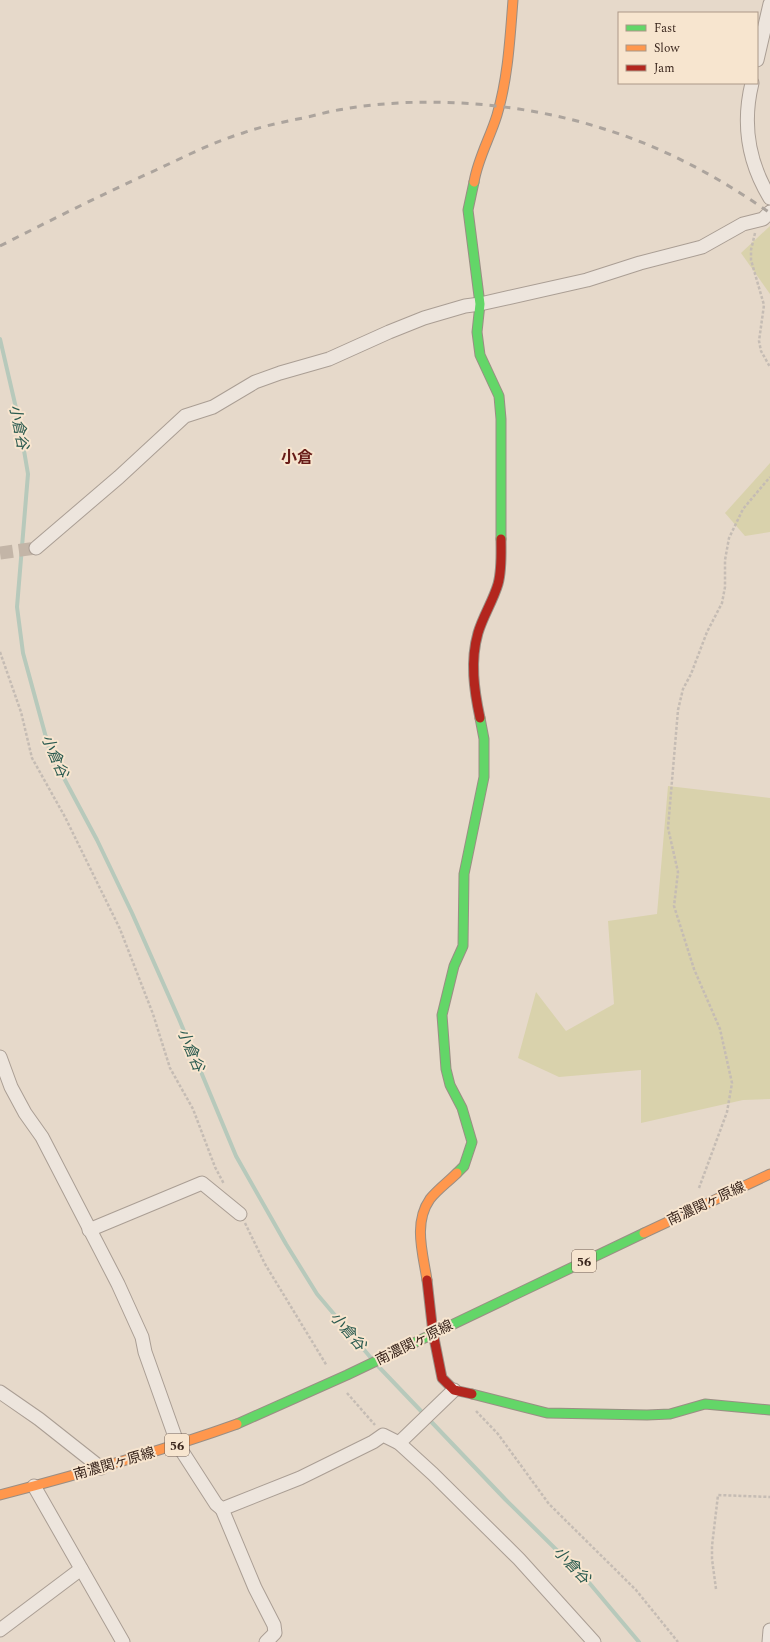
<svg xmlns="http://www.w3.org/2000/svg" width="770" height="1642" viewBox="0 0 770 1642" font-family="Spectral,'Noto Sans JP',serif">
  <style>
    .green { fill: #d9d2ac }
    .lines { fill: none; stroke-linecap: round; stroke-linejoin: round }
    .stream { stroke: #b7c9bb; stroke-width: 4 }
    .street-tunnel { stroke: #c3b5a7; stroke-width: 13; stroke-dasharray: 13 6; stroke-linecap: butt }
    .street-casing { stroke: #aa9e94; stroke-width: 15 }
    .fast-casing { stroke: #9a8e84; stroke-width: 11 }
    .slow-casing { stroke: #9a8e84; stroke-width: 11 }
    .jam-casing { stroke: #9a8e84; stroke-width: 11 }
    .path { stroke: #c5bcb4; stroke-width: 2.5; stroke-dasharray: 3 2; stroke-linecap: butt }
    .street { stroke: #ede5dd; stroke-width: 13 }
    .fast { stroke: #63d668; stroke-width: 9 }
    .slow { stroke: #ff974d; stroke-width: 9 }
    .jam { stroke: #b3261e; stroke-width: 9 }
    .rail { stroke: #aca49d; stroke-width: 3; stroke-dasharray: 7 7; stroke-linecap: butt }
    .labels { text-anchor: middle; stroke-width: 4; stroke-linejoin: round; paint-order: stroke }
    .shield { fill: #f7e5cf; stroke: #725f52; stroke-width: 1 }
    .shield-label { font-size: 13px; font-weight: bold; fill: #39251c }
    .street-label { font-size: 14px; fill: #39251c; stroke: #f7e5cf }
    .water-label { font-size: 15px; font-style: italic; fill: #2a5a4f; stroke: #f7e5cf }
    .quarter-label { font-size: 16px; font-weight: bold; fill: #681c18; stroke: #f7e5cf }
  </style>
  <rect width="100%" height="100%" fill="#e6d9ca"/>
  <g class="green">
    <polygon points="770,226 770,294 741,253"/>
    <polygon points="770,463 770,532 745,536 725,513"/>
    <polygon points="668,786 770,798 770,1099 743,1100 641,1123 641,1070 559,1077 518,1058 536,992 566,1031 614,1004 608,921 657,914"/>
  </g>
  <g class="lines">
    <g class="stream">
      <polyline points="0,339 19,421 28,474 17,607 23,653 50,752 97,840 132,913 179,1019 236,1156 286,1244 317,1294 371,1358"/>
      <polyline points="378,1366 505,1499 586,1579 639,1642"/>
    </g>
    <polyline class="street-tunnel" points="0,553 36,548"/>
    <g class="street-casing">
      <g id="street">
        <polyline points="757,60 770,4"/>
        <path d="M752,83C742,124 748,162 770,198"/>
        <polyline points="36,548 119,477 185,416 213,407 255,382 280,373 329,359 389,332 424,318 465,306 480,304 587,280 640,263 702,247 743,224 763,219 770,212"/>
        <polyline points="0,1057 11,1087 25,1113 42,1137 118,1284 142,1337 145,1352 178,1445 216,1504 222,1509 300,1478 373,1442 383,1435 399,1443 433,1474 519,1559 594,1642"/>
        <polyline points="89,1230 202,1183 240,1214"/>
        <polyline points="0,1392 39,1419 101,1468"/>
        <polyline points="399,1443 454,1390"/>
        <polyline points="34,1486 123,1642"/>
        <polyline points="222,1509 255,1588 274,1625 275,1633 266,1642"/>
        <polyline points="0,1630 81,1569"/>
        <polyline points="769,1642 770,1630"/>
      </g>
    </g>
    <g class="fast-casing">
      <g id="fast">
        <polyline points="474,182 468,210 480,304 477,332 480,355 499,396 501,419 501,539"/>
        <polyline points="457,1173 464,1166 472,1142 462,1108 450,1085 446,1069 442,1015 454,966 463,946 464,874 484,777 484,739 480,718"/>
        <polyline points="472,1394 547,1413 647,1415 670,1414 705,1404 770,1410"/>
        <polyline points="237,1424 347,1375 644,1233"/>
      </g>
    </g>
    <g class="slow-casing">
      <g id="slow">
        <path d="M474,182C478,158 490,138 497,115C508,78 510,38 513,0"/>
        <polyline points="644,1233 770,1174"/>
        <path d="M427,1280C423,1254 413,1223 430,1199C437,1190 448,1182 457,1173"/>
        <path d="M0,1495C80,1474 159,1452 237,1424"/>
      </g>
    </g>
    <g class="jam-casing">
      <g id="jam">
        <path d="M480,718C474,690 470,661 478,633C483,616 493,601 498,584C502,570 501,554 501,539"/>
        <polyline points="427,1280 433,1333 442,1378 454,1390 472,1394"/>
      </g>
    </g>
    <g class="path">
      <polyline points="755,233 751,250 751,260 764,305 759,341 761,351 770,367"/>
      <polyline points="0,652 21,712 32,758 65,817 120,929 153,1014 170,1068 193,1109 215,1167 224,1184"/>
      <polyline points="699,1188 727,1112 732,1083 720,1029 694,969 674,906 678,872 668,828 678,710 683,689 691,674 707,632 722,603 725,587 725,560 729,538 743,509 770,477"/>
      <polyline points="245,1223 265,1264 327,1366"/>
      <polyline points="347,1393 375,1425"/>
      <polyline points="476,1411 498,1434 549,1504 636,1590 678,1642"/>
      <polyline points="716,1589 712,1559 712,1546 718,1495 770,1497"/>
    </g>
    <use href="#street" class="street"/>
    <use href="#fast" class="fast"/>
    <use href="#slow" class="slow"/>
    <use href="#jam" class="jam"/>
    <path class="rail" d="M0,246C51,220 103,194 156,170C184,157 213,142 243,133C263,126 283,122 303,118C317,115 330,111 344,109C425,95 523,103 601,128C661,146 719,177 770,213"/>
  </g>
  <g class="labels">
    <g class="shield">
      <rect x="572" y="1250" width="24" height="22" rx="3"/>
      <rect x="165" y="1434" width="24" height="22" rx="3"/>
    </g>
    <g class="shield-label">
      <text x="584" y="1266">56</text>
      <text x="177" y="1450">56</text>
    </g>
    <g class="street-label">
      <text transform="translate(706 1203) rotate(-25)" y="5">南濃関ヶ原線</text>
      <text transform="translate(414 1342) rotate(-26)" y="5">南濃関ヶ原線</text>
      <text transform="translate(114 1463) rotate(-16)" y="5">南濃関ヶ原線</text>
    </g>
    <g class="water-label">
      <text transform="translate(19 427) rotate(79)" y="5">小倉谷</text>
      <text transform="translate(55 756) rotate(67)" y="5">小倉谷</text>
      <text transform="translate(191 1050) rotate(67)" y="5">小倉谷</text>
      <text transform="translate(348 1331) rotate(49)" y="5">小倉谷</text>
      <text transform="translate(572 1565) rotate(46)" y="5">小倉谷</text>
    </g>
    <g class="quarter-label">
      <text x="297" y="463">小倉</text>
    </g>
  </g>
  <rect x="618" y="12" width="140" height="72" fill="#f7e5cf" stroke="#ab9887"/>
  <rect x="626" y="25" width="20" height="6" fill="#63d668" stroke="#ab9887"/>
  <text x="654" y="32" font-size="12" fill="#39251c">Fast</text>
  <rect x="626" y="45" width="20" height="6" fill="#ff974d" stroke="#ab9887"/>
  <text x="654" y="52" font-size="12" fill="#39251c">Slow</text>
  <rect x="626" y="65" width="20" height="6" fill="#b3261e" stroke="#ab9887"/>
  <text x="654" y="72" font-size="12" fill="#39251c">Jam</text>
</svg>
